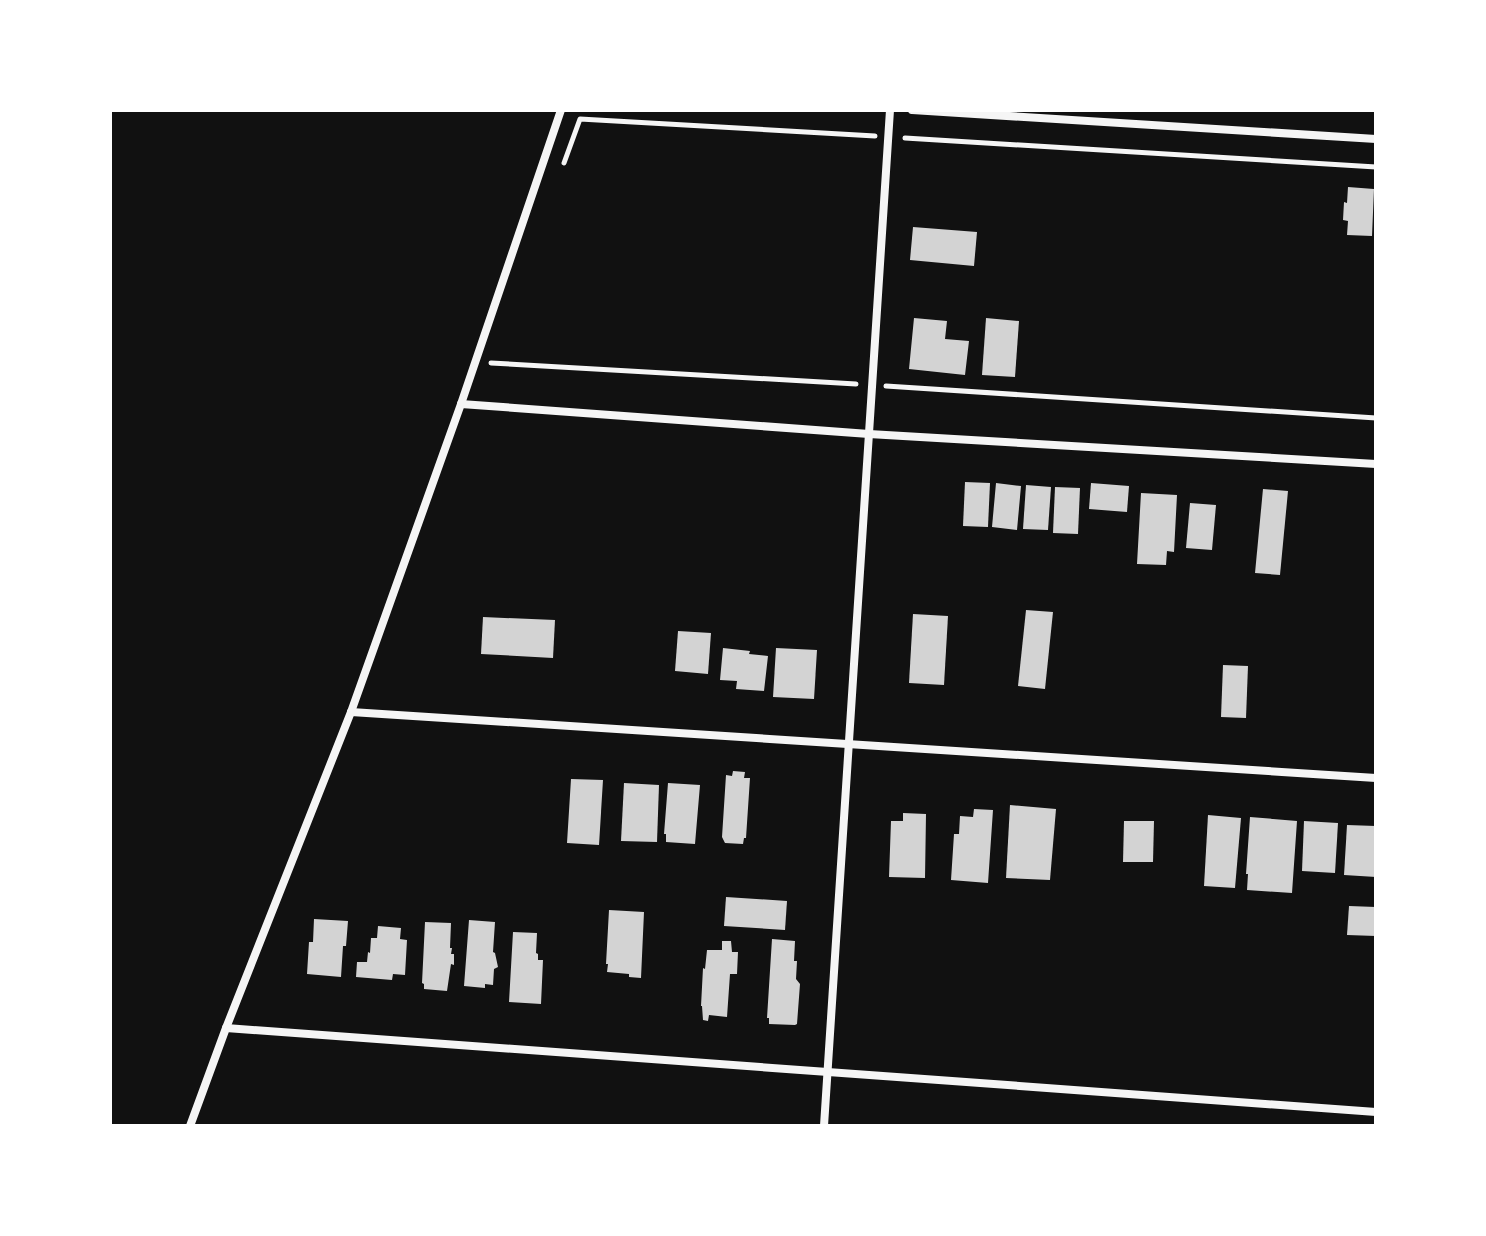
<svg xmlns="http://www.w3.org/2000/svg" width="1486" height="1236" viewBox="0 0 1486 1236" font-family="'Exo 2',sans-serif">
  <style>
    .building { fill: #d3d3d3 }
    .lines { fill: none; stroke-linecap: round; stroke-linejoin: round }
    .path { stroke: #f5f5f5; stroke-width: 5 }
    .minor { stroke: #f5f5f5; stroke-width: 8 }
  </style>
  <rect width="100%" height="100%" fill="#111"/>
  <g class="building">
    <polygon points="1348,187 1374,189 1372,236 1347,235 1348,221 1343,220 1344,202 1347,203"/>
    <polygon points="913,227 977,232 974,266 910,260"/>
    <polygon points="914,318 947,321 945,339 969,341 965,375 909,369"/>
    <polygon points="986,318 1019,321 1015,377 982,375"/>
    <polygon points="965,482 990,483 988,527 963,526"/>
    <polygon points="996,483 1021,486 1017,530 992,527"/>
    <polygon points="1091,483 1129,486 1127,512 1089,509"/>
    <polygon points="1026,485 1051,487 1048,530 1023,529"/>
    <polygon points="1055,487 1080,488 1078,534 1053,533"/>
    <polygon points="1263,489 1288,491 1280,575 1255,573"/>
    <polygon points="1141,493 1177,495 1174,552 1167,551 1166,565 1137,564"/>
    <polygon points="1190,503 1216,505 1212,550 1186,548"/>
    <polygon points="1026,610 1053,612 1045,689 1018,686"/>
    <polygon points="913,614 948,616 944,685 909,683"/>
    <polygon points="483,617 555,620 553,658 481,654"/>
    <polygon points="678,631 711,633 708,674 675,671"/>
    <polygon points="723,648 750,651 749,654 768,656 764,691 736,689 737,681 720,680"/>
    <polygon points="776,648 817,650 814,699 773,697"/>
    <polygon points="1223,665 1248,666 1246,718 1221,717"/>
    <polygon points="733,771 745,772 744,778 750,778 746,838 744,838 743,844 725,843 722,837 726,775 732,776"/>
    <polygon points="571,779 603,780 599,845 567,843"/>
    <polygon points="624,783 659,785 657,842 621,841"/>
    <polygon points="668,783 700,785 695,844 666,842 666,834 664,834"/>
    <polygon points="1010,805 1056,809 1050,880 1006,878"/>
    <polygon points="974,809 993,810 988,883 951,880 954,834 959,834 960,816 973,817"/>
    <polygon points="903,813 926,814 925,878 889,877 891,821 903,821"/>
    <polygon points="1208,815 1241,818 1235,888 1204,886"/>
    <polygon points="1250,817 1297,821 1292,893 1247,890 1248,874 1246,874"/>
    <polygon points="1124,821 1154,821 1153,862 1123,862"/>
    <polygon points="1304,821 1338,823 1335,873 1302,871"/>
    <polygon points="1347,825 1376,826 1376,877 1344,875"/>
    <polygon points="726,897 787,901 785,930 724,926"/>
    <polygon points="1349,906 1376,907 1376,936 1347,935"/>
    <polygon points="609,910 644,912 641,978 629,977 629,974 607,972 608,964 606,964"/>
    <polygon points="314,919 348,921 346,946 343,946 341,977 307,974 309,942 313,942"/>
    <polygon points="469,920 495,922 493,952 495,953 498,967 494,969 493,985 485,984 485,988 464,986"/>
    <polygon points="425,922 451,923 450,948 452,948 451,954 454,954 454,965 451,964 447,991 424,989 424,984 422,983"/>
    <polygon points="378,926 401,928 400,939 407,940 405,975 393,974 392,980 356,977 357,962 367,962 368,952 370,953 371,938 377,938"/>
    <polygon points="513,932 537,933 536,953 538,954 538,960 543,960 541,1004 509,1002"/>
    <polygon points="772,939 795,941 794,961 797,961 796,979 800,984 797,1024 795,1025 769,1024 769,1018 767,1018"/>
    <polygon points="722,941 731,941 732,952 738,952 737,974 730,974 727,1017 709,1015 708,1021 703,1020 702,1006 701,1006 703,968 705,969 707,950 722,950"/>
  </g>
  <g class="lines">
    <g class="path">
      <polyline points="905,138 1376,167"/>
      <polyline points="564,163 580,119 875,136"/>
      <polyline points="491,363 856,384"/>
      <polyline points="886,386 1376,418"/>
    </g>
    <g class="minor">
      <polyline points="912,110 1376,139"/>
      <polyline points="461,404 869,434 1376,464"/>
      <polyline points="351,712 1376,778"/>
      <polyline points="226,1028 1376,1112"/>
      <polyline points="190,1126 226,1028 351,712 461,404 561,110"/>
      <polyline points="824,1126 890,110"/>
    </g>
  </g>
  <rect width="1486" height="1236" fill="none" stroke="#ffffff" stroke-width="224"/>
</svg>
